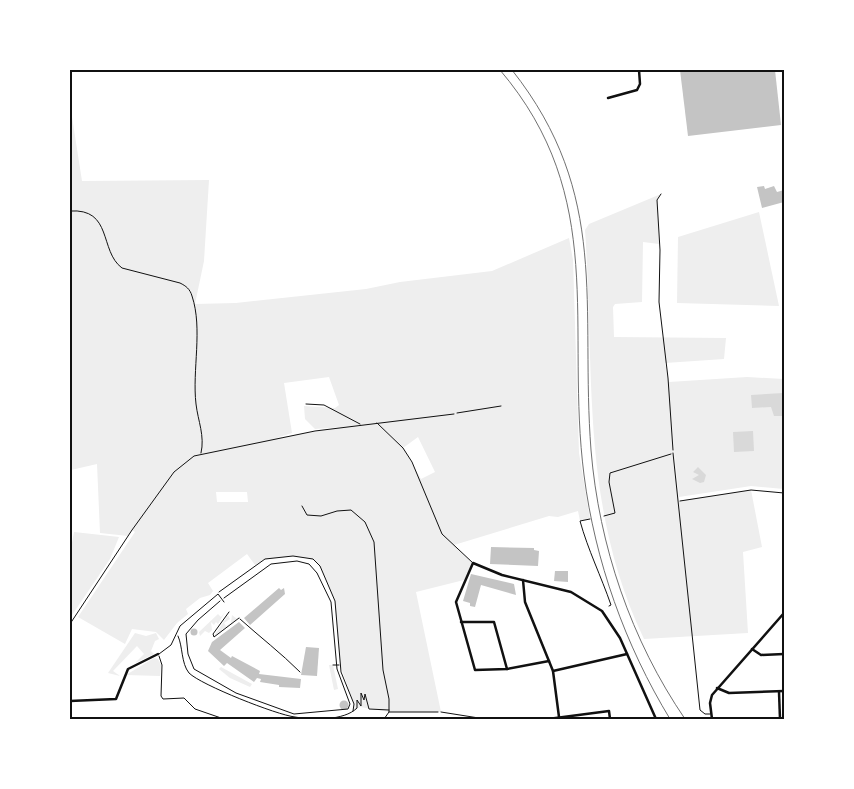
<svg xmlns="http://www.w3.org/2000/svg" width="854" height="789" viewBox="0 0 854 789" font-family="'Libre Baskerville',serif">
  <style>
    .green { fill: #eee; fill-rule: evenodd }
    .water { fill: #d9d9d9 }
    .building { fill: #c4c4c4 }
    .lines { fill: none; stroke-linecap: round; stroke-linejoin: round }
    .path { stroke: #111; stroke-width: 1 }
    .service { stroke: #111; stroke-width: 1 }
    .minor { stroke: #111; stroke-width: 2.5 }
    .rail { stroke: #707070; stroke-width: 1 }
    .neatline { fill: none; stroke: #111; stroke-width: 2 }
  </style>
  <rect width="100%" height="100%" fill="#fff"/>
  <g class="green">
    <path d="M70,104L82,181L209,180L204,261L195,304L236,303L366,289L400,282L492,271L569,238L573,260L579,453L590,519L580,521L578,511L558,517L549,516L454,545L473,563L464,580L416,592L441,712H389L360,707L353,712L354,704L340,665L335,601L320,566L313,559L293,556L265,559L255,565L247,554L208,583L213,591L210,595L200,598L186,609L188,614L177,623L164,640L156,632L132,629L125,644L78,617L135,532L132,530L128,536L100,533L97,464L71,470L72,530H70ZM329,377L339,405L335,408L304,406L305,419L315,429L343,427L276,438L292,433L284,383ZM418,437L435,472L421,479L403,448ZM216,492H247L248,502H217Z"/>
    <path d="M661,194L657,200L659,244L643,242L642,302L615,304L613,307L614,337L726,338L724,359L665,363L669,382L747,377L784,379V489L751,486L679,497L669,392L679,501L751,490L762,547L743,552L748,633L644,639C580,505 595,373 585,230L589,224Z"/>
    <polygon points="759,212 779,306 677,303 678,237"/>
    <polygon points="74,532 119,537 110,559 70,618 70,553"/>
    <polygon points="225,612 218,624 216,622 214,625 211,622 212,630 209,633 205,631 200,636 199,632 218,614 221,617"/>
    <polygon points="228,615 230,619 224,623 226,626 231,623 232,615 237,619 214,636"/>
    <polygon points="135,633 146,636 156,633 159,639 155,641 151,651 154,654 135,663 144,654 137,646 113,671 120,676 108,673"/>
    <polygon points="154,658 158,659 161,665 160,676 126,675"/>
    <polygon points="329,665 333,665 338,689 334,690"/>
    <polygon points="221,667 252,684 250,687 230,678 219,669"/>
  </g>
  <g class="water">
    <polygon points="783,393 784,416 774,416 771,407 752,408 751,395"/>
    <polygon points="753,431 754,451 734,452 733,432"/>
    <polygon points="698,467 706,475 704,482 700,483 692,479 699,475 693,472"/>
  </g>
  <g class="building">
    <polygon points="680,70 775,70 781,125 688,136"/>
    <polygon points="764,186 765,189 774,186 777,192 784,190 784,202 762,208 757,187"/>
    <polygon points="491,547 534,548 534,550 539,551 538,566 490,564"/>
    <polygon points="555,571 568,571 568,582 554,581"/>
    <polygon points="471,574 514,584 516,595 481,585 475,607 470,606 470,603 463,601"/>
    <polygon points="279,588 281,590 284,588 285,594 250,625 244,618"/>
    <polygon points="239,622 245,628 220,650 231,658 232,656 260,671 259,674 301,679 300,688 279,687 279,685 260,682 261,679 257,678 254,682 227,663 224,666 208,651 212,642"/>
    <circle cx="194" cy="632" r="3.5"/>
    <polygon points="306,647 319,648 317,676 301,675"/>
    <circle cx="344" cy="705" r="4.5"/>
  </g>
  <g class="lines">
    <g class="path">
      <polyline points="661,194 657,200 660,250 659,302 668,378 673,450"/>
      <polyline points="457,413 501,406"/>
      <polyline points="302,506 307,515 321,516 337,511 351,510 365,522 374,542 383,670 389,699 389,712 384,719"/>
      <polyline points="604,516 615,513 609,482 610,473 671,454"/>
      <path d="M590,519L580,521C588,550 601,576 611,605L609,606"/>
      <polyline points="219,592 265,559 293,556 313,559 320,566 335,601 341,672 354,704 353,711"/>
      <polyline points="220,601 198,620 186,634 188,654 194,669 236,693 294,714 348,709 350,704 337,669 331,602 317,573 309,564 297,561 271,564 224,598"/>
      <path d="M178,636C183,647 181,663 189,673C201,685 277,715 295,717C312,720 344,721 357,708V700L361,706V693L364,700L365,694L369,709L389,710"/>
      <polyline points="159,656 162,665 161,696 163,699 184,698 195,709 224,719"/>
      <polyline points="333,665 339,665"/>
      <polyline points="389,712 438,712"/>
    </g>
    <g class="service">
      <path d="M70,211C113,208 99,251 122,268L180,283C186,286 190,289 192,296C203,329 192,370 196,404C198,421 205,436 201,453"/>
      <polyline points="306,404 324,405 360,424"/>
      <polyline points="377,423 403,448 412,462 442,534 473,563"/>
      <polyline points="673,453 700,710 705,714 710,714"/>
      <polyline points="680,501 751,490 784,493"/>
      <polyline points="229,612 213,634 214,637 239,618"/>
      <path d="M240,619C260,637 281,653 300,672"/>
      <polyline points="70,624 132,530 174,472 194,456 315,431 454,414"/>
      <polyline points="159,654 171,645 180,626 218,594 224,602"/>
      <polyline points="441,712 485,719"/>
    </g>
    <g class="minor">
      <polyline points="608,98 637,90 640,84 639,70"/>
      <polyline points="523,580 525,602 553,671 559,717"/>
      <polyline points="461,622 494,622 507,669"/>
      <polyline points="752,649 761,655 784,654"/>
      <polyline points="549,661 507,669 475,670 456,602 473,563 502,575 571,592 602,611 620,638 656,719"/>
      <polyline points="553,671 627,654"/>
      <polyline points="717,688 729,693 784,691"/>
      <polyline points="779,692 780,719"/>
      <polyline points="70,701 116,699 128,669 158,654"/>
      <polyline points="548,719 609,711 610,719"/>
      <polyline points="712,719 710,703 712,695 784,613"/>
    </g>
    <g class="rail">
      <path d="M500,70C609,198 565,326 584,475C595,561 625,645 670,719"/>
      <path d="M512,70C611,195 580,306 591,450C599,546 631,640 685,719"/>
    </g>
  </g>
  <rect width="854" height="789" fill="none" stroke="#ffffff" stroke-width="142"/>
  <rect x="71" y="71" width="712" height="647" class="neatline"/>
</svg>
